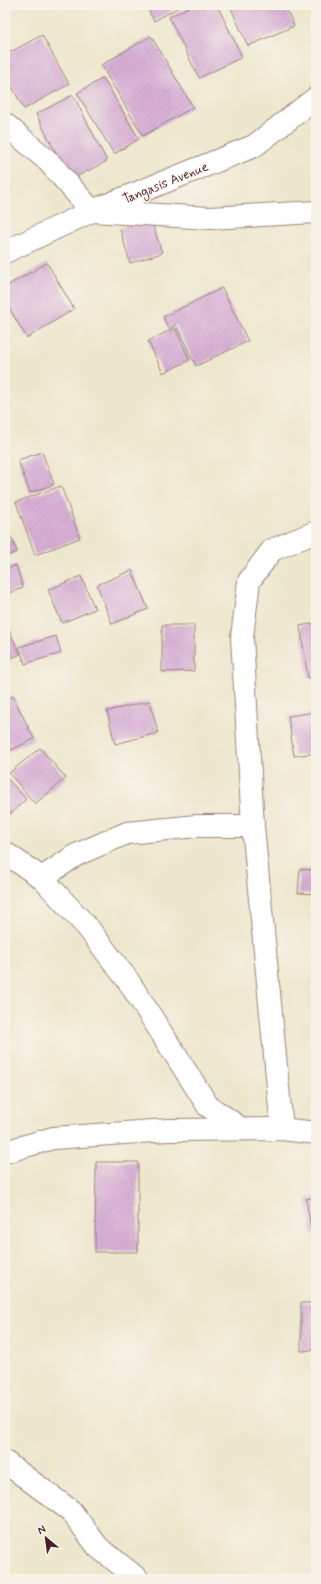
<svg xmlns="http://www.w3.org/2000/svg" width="321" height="1584" viewBox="0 0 321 1584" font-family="Mynerve,sans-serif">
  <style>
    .building { fill: url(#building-hatch) }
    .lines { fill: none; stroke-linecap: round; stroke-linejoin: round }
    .street-casing { stroke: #9c837c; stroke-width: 24 }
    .street { stroke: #fff; stroke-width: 22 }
    .labels { text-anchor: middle; stroke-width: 3; stroke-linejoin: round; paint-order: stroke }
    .street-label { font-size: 13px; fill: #4a1f2b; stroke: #f7f3e8 }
  </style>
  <defs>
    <pattern id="building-hatch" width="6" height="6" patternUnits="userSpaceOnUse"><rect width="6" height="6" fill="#d7afd6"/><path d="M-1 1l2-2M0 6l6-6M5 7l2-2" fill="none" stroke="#ba96b8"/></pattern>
  </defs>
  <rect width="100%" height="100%" fill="#f7f3e8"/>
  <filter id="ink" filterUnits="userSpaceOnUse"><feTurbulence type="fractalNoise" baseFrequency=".025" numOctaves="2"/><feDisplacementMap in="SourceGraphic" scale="8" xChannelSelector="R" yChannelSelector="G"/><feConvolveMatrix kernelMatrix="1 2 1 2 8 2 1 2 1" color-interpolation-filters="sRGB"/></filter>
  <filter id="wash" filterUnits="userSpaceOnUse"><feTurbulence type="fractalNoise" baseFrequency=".012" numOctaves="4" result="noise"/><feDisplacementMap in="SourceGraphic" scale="16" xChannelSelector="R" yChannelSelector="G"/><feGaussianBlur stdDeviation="0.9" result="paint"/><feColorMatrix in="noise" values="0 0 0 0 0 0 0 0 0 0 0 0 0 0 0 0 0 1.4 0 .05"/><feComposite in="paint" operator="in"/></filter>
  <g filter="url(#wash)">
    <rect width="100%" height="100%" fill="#ede7cd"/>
    <g id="blocks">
      <g class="building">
        <polygon points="146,5 183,5 154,21"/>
        <polygon points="193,5 217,5 242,57 199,78 169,17"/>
        <polygon points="232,5 285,5 294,26 248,46 230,6"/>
        <polygon points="42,35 69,84 24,109 5,74 5,55"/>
        <polygon points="151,36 193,107 143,136 101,65"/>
        <polygon points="103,78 139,139 114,154 77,93"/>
        <polygon points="73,95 107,161 70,180 36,114"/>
        <polygon points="151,219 162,253 130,263 120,229"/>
        <polygon points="47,263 74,309 27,338 5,301 5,287"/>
        <polygon points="222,288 248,341 196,366 176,325 169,329 163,317"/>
        <polygon points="175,328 190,360 163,373 148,341"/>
        <polygon points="42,452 54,484 30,493 18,460"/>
        <polygon points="61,486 80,538 35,555 16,502"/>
        <polygon points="12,538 17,552 5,557 5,541"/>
        <polygon points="16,565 23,588 5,594 5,569"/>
        <polygon points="132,570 148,609 112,624 97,585"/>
        <polygon points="81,576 95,609 62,623 48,590"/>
        <polygon points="5,621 20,654 5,661"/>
        <polygon points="316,623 316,677 308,678 300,626"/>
        <polygon points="162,625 194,625 194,671 162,672"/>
        <polygon points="56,636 61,653 25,664 19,647"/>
        <polygon points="13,696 34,739 5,753 5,700"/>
        <polygon points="150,701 158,733 115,744 107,711"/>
        <polygon points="316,712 316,753 294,756 288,716"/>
        <polygon points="40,748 66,778 35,804 9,773"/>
        <polygon points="5,776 26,799 5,819"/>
        <polygon points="300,869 316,870 316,894 298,893"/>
        <polygon points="96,1162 138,1162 138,1252 95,1252"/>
        <polygon points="316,1197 316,1234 312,1234 306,1199"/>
        <polygon points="301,1303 316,1303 316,1350 301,1351"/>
      </g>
    </g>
  </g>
  <g filter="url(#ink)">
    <use href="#blocks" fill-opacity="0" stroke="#9c837c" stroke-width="1"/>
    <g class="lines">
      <g class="street-casing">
        <g id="street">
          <polyline points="5,124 48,161 92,211 210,218 316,212"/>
          <polyline points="5,252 92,211 254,146 316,98"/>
          <polyline points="5,853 42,878 88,928 129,982 208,1106 242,1129"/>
          <polyline points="42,878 76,855 127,833 197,826 253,826"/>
          <polyline points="282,1129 253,826 242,637 249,581 272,550 316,532"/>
          <polyline points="5,1152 53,1138 167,1130 282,1129 316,1133"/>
          <polyline points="5,1462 71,1511 98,1547 138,1579"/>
        </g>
      </g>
      <use href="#street" class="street"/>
    </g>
  </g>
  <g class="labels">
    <g class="street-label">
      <text transform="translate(165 182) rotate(-22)" y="5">Tangasis Avenue</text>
    </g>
  </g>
  <rect width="321" height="1584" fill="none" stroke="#f7f3e8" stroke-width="20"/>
  <g transform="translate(46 1538) rotate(331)" stroke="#f7f3e8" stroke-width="3" paint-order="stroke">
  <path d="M0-3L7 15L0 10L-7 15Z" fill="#4a1f2b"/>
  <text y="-6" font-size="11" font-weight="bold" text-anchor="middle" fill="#4a1f2b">N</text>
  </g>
</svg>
